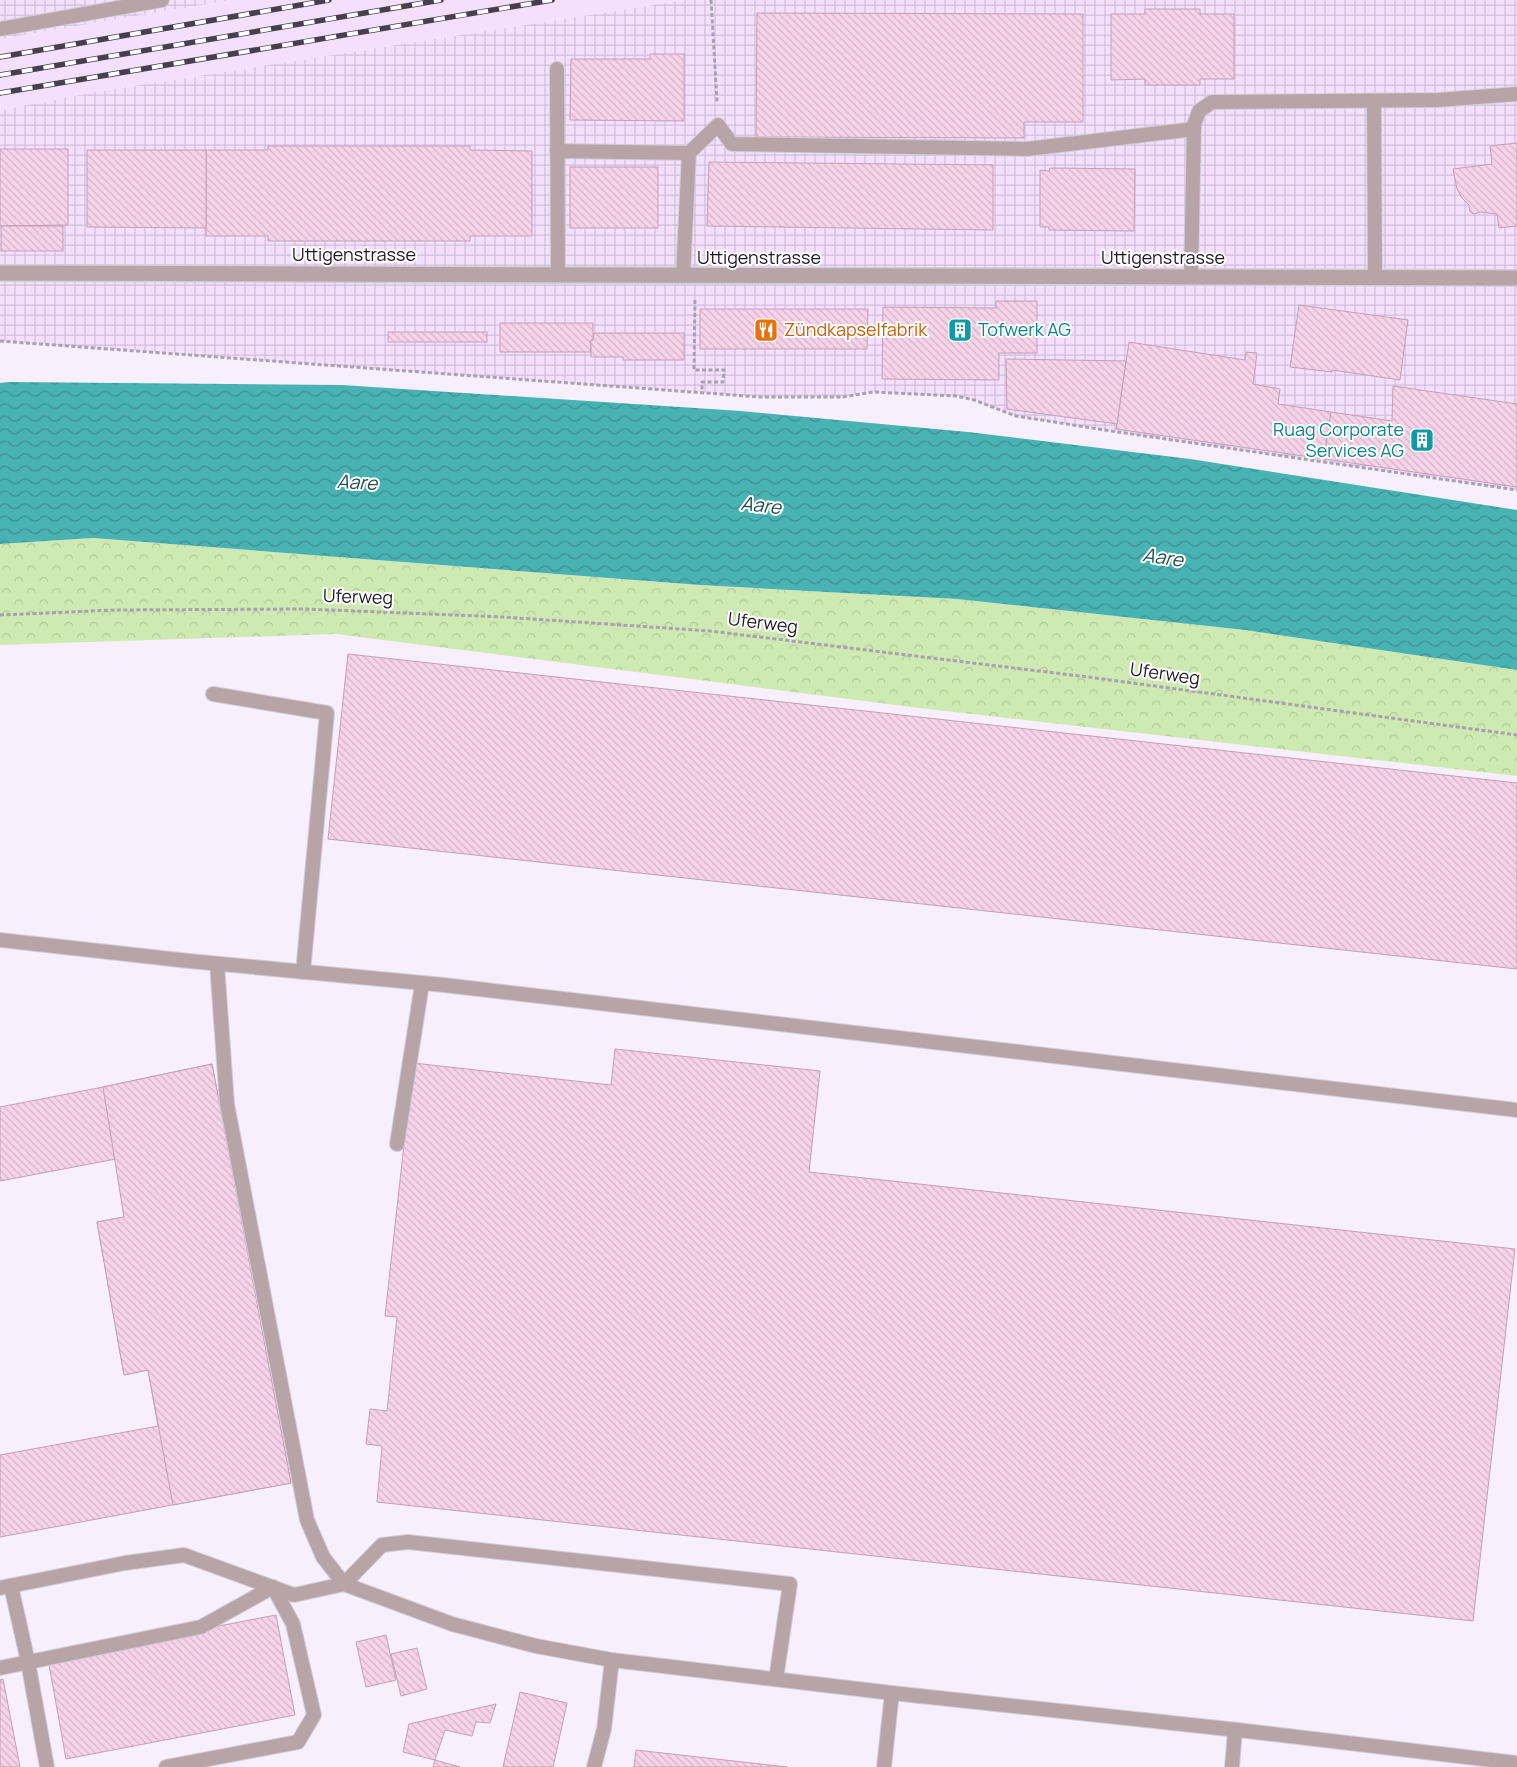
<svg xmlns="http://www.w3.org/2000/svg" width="1517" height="1767" viewBox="0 0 1517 1767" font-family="Manrope,sans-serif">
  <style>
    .built { fill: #f4dfff }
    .industrial { fill: url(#industrial-grid) }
    .forest { fill: url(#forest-crowns) }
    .water { fill: url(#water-waves) }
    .building { fill: url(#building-back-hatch); stroke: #c3a0b5 }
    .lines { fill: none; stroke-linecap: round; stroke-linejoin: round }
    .service-casing { stroke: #d5cdda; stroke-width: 16 }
    .minor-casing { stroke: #d5cdda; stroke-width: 18 }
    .path { stroke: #aaa1ae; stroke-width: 3; stroke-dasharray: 4 2.5; stroke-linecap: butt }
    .service { stroke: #b7a4a6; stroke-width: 14 }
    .minor { stroke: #b7a4a6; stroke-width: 15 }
    .rail-casing { stroke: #473f4c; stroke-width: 5.5 }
    .rail { stroke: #fff; stroke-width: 4; stroke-dasharray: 11; stroke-linecap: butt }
    .labels { text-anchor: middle; stroke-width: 4; stroke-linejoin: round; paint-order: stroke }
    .street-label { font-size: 18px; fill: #201824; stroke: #fff }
    .food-label { font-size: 18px; fill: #c56008; stroke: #fff; text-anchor: start }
    .culture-label { font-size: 18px; fill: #0d838f; stroke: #fff; text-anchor: start }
    .water-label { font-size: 19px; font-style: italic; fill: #214f50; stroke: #fff }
  </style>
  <defs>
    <pattern id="industrial-grid" width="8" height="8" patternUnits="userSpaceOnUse" patternTransform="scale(1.25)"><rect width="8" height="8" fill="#f4dfff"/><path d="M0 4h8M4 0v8" fill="none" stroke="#d1bfda"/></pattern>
    <pattern id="forest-crowns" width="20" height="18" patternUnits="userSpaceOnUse" patternTransform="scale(1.25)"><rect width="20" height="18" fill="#ceeab2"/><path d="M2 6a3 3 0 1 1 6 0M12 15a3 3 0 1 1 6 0" fill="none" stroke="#b1c899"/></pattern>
    <pattern id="water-waves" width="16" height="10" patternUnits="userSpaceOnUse" patternTransform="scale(1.25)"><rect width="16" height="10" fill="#49b3b4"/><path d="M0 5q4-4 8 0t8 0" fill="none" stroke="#3c9192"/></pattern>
    <pattern id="building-back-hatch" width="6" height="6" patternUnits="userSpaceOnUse" patternTransform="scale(1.25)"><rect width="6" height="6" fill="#f7d3e9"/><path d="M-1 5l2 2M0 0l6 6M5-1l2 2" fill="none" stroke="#d3b4c8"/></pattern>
  </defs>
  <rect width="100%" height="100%" fill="#f8effd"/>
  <polygon class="built" points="231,0 685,0 102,91 0,110 0,39"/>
  <g class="industrial">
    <polygon points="0,0 231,0 0,39"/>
    <polygon points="685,0 1517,0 1517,490 1111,431 1016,416 974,400 956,396 873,392 843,397 760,397 0,341 0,110 102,91"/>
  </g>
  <polygon class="forest" points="93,538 700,585 957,599 1245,630 1517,670 1517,776 919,708 336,634 0,645 0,544"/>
  <polygon class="water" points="9,382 342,385 741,411 968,432 1190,459 1517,510 1517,670 1245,630 957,599 700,585 93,538 0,544 0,383"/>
  <g class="building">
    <polygon points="1145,9 1200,9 1200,14 1234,14 1234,79 1200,79 1200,85 1145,85 1145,79 1111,80 1111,14 1145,14"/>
    <polygon points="757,13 1083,14 1083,122 1024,122 1024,138 756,137"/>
    <polygon points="650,54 684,54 684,121 570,120 571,59 650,59"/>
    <polygon points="1517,143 1517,226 1499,228 1497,214 1481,212 1474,214 1470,212 1469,205 1462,198 1457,189 1453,169 1492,164 1490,146"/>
    <polygon points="268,146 470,146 470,150 532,151 532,236 470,236 470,241 268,241 268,236 206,236 206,150 268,150"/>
    <polygon points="0,149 68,149 68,225 0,226"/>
    <polygon points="87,150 206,150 206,228 87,227"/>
    <polygon points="709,162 993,165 993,230 707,226"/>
    <rect x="570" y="167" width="88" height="61"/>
    <polygon points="1050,168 1135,169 1134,231 1049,230 1049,227 1040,227 1040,170 1049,171"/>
    <rect x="1" y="226" width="62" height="25"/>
    <polygon points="996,301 1037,301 1037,353 999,353 999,380 882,379 883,307 996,308"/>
    <polygon points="1299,305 1408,320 1400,380 1332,370 1332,372 1290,367"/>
    <polygon points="700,309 868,309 867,349 700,349"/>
    <polygon points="500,323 593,323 593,340 591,340 591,352 500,352"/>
    <rect x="388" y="332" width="99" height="10"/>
    <polygon points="594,333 684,333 684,360 623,360 623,357 591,357 591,340 593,340"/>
    <polygon points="1129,342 1245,360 1246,352 1257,353 1253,384 1280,389 1278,404 1331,412 1324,459 1116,429"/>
    <polygon points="1006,359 1126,361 1117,424 1007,409"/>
    <polygon points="1393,386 1517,404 1517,487 1324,459 1331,412 1392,421"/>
    <polygon points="348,654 1517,783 1517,969 328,839"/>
    <polygon points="615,1049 820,1071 809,1172 1515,1249 1473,1621 377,1502 382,1446 366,1444 370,1409 387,1411 397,1317 385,1316 413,1063 611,1085"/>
    <polygon points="212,1064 291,1483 0,1537 0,1455 158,1426 148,1370 124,1375 97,1222 124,1217 116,1159 0,1181 0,1107 103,1087"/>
    <polygon points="212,1064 291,1483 173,1505 148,1370 124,1375 97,1222 124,1217 103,1087"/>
    <polygon points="276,1615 295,1715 66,1759 48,1659"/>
    <polygon points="386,1635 396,1680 366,1687 356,1642"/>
    <polygon points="417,1648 427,1689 401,1696 391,1654"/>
    <polygon points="3,1679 20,1767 0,1767 0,1680"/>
    <polygon points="520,1692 567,1703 553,1767 503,1767"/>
    <polygon points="496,1704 490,1723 476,1722 472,1736 445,1730 435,1760 403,1752 409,1724"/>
    <polygon points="636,1750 787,1767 634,1767"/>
    <polygon points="435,1760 460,1767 433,1767"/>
  </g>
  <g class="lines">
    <g class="service-casing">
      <g id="service">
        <polyline points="0,29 162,0"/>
        <polyline points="557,69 558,275"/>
        <polyline points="1374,101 1375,278"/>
        <polyline points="557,151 689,153"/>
        <polyline points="683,276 689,153 718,125 732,144 1027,149 1194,129"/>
        <polyline points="1191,277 1194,125 1199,111 1212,102 1438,100 1517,94"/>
        <polyline points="213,694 327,713 303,972"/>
        <polyline points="0,940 189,961 444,985 1517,1110"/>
        <polyline points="217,964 227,1104 307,1520 323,1557 344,1584 382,1545 408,1542 790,1584 776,1679"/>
        <polyline points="397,1144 422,984"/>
        <polyline points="11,1586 28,1662 47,1767"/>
        <polyline points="0,1588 125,1563 184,1555 294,1595 344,1584 452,1624 536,1646 612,1660 892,1693 1238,1730 1517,1763"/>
        <polyline points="0,1668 201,1627 273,1587 293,1624 314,1715 298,1742 166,1767"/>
        <polyline points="594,1767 604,1729 612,1660"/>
        <polyline points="884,1767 892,1693"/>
        <polyline points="1232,1767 1235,1730"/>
      </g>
    </g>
    <g class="minor-casing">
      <polyline id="minor" points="0,273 1517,278"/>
    </g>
    <g class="path">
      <polyline points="711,0 717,102"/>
      <polyline points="695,300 694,370 724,370 723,382 702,382 702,393"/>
      <polyline points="0,341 760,397 843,397 873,392 956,396 974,400 1016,416 1111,431 1517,490"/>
      <polyline points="0,615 115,610 306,609 503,617 710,631 1088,677 1517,735"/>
    </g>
    <use href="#service" class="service"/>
    <use href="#minor" class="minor"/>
    <g class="rail-casing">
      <g id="rail">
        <polyline points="0,57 329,0"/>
        <polyline points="0,75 441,0"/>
        <polyline points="0,93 552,0"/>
      </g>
    </g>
    <use href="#rail" class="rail"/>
  </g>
  <defs>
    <g id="restaurant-square" transform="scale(1.25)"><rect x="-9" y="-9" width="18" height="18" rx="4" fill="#e8710a" stroke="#fff"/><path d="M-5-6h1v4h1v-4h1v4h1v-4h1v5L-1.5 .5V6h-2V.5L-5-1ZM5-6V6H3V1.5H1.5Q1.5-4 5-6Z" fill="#fff"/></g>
    <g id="building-square" transform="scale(1.25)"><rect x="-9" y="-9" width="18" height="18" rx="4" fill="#0f9aa8" stroke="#fff"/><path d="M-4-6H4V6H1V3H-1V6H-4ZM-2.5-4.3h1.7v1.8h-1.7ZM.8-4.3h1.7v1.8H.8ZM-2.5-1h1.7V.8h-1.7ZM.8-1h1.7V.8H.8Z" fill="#fff"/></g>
  </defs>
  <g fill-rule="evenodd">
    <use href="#restaurant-square" x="766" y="330"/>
    <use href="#building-square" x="960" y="330"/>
    <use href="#building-square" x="1422" y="440"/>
  </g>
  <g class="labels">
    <g class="street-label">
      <text x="354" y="261">Uttigenstrasse</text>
      <text x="759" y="264">Uttigenstrasse</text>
      <text x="1163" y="264">Uttigenstrasse</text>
      <text transform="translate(358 597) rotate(2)" y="6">Uferweg</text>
      <text transform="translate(763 623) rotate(7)" y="6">Uferweg</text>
      <text transform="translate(1165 674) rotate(8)" y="6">Uferweg</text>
    </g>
    <g class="food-label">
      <text x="784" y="336">Zündkapselfabrik</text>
    </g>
    <g class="culture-label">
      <text x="978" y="336">Tofwerk AG</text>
      <text x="1404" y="436" text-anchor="end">Ruag Corporate<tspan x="1404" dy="21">Services AG</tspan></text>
    </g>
    <g class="water-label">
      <text transform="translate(357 482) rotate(3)" y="7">Aare</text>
      <text transform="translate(761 505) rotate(6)" y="7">Aare</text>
      <text transform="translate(1163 557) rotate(8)" y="7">Aare</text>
    </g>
  </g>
</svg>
